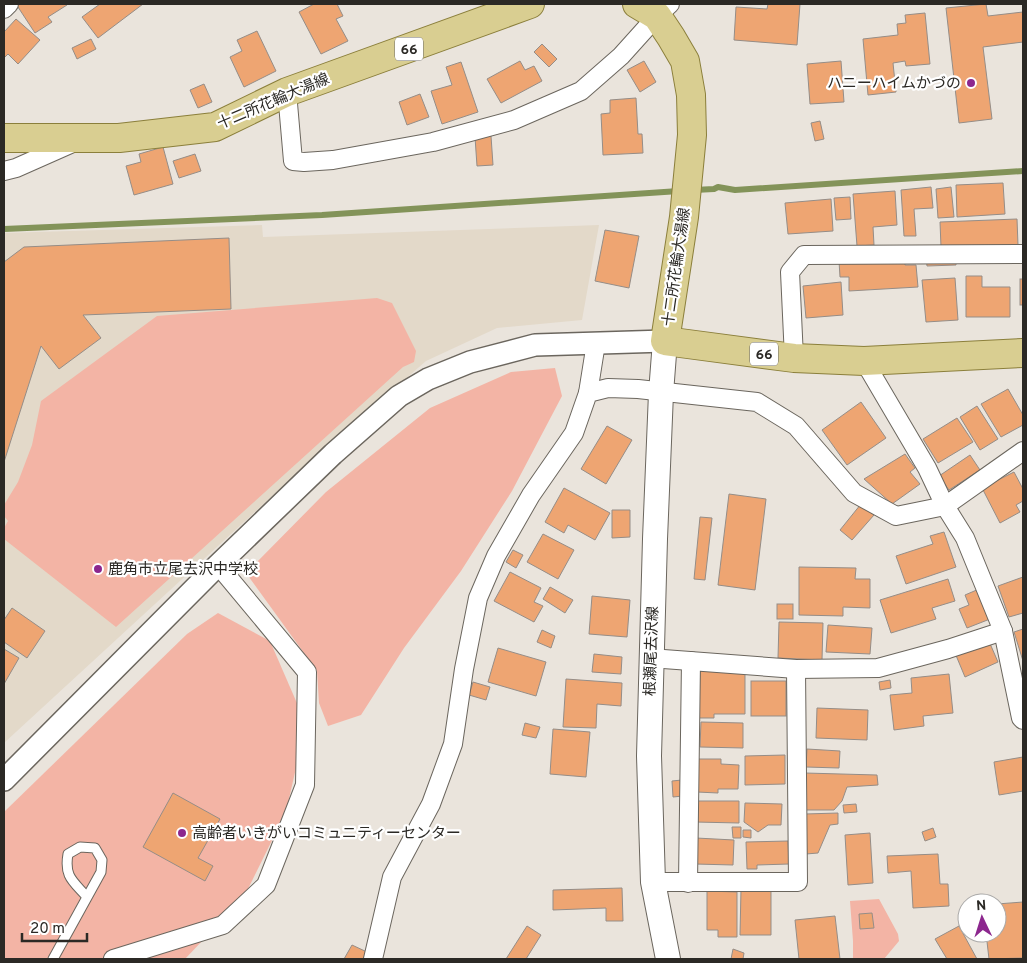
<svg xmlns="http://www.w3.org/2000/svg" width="1027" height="963" viewBox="0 0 1027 963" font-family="Overpass,'Noto Sans JP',sans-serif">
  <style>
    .built { fill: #e3d9c9 }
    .green { fill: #f3b4a5 }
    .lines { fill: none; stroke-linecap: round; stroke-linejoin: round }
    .stream { stroke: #839359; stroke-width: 6 }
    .building { fill: #eea572; stroke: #958d87 }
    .service-casing { stroke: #6b665e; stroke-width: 11 }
    .minor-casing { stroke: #6b665e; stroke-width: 20 }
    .tertiary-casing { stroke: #6b665e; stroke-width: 24 }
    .secondary-casing { stroke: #6b665e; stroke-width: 26 }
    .primary-casing { stroke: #8b7f3b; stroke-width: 30 }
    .service { stroke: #fff; stroke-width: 9 }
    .minor { stroke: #fff; stroke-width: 18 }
    .tertiary { stroke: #fff; stroke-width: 21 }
    .secondary { stroke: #fff; stroke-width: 24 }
    .primary { stroke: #d9ce91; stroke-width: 28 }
    .poi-dot { fill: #8c278e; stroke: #fff; stroke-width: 2 }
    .labels { text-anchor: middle; stroke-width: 4.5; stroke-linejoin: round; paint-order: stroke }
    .shield { fill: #fff; stroke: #6b6966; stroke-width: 1 }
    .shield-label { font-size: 14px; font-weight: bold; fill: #2b2925 }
    .poi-label { font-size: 15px; fill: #2b2925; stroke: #fff; text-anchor: start }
    .street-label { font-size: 15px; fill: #2b2925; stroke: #fff }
  </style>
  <rect width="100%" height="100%" fill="#eae4dc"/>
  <polygon class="built" points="262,225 263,237 599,225 582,320 497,328 426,361 293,477 4,743 4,233"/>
  <g class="green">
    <polygon points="377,298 392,303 416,351 414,362 403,367 116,627 4,539 4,528 8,521 4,516 4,505 18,482 32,445 41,401 157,316"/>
    <polygon points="555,368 562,396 512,491 461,571 404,648 361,715 328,726 319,703 317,671 246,573 326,492 430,408 511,372"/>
    <polygon points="218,613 270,641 306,724 286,812 244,897 185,959 4,959 4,812 187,634"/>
    <polygon points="879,899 898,934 899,941 884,959 853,959 853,941 850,901"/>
  </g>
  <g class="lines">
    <g class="stream">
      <polyline points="694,190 714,189 718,187 735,190 1023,171"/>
      <polyline points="4,229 322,215 679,191"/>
    </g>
  </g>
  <g class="building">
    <polygon points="16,4 66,4 67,5 48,17 52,22 35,33"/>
    <polygon points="100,4 143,4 98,38 82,17"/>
    <polygon points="314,4 337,4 343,16 336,19 348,41 321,54 299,12"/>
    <polygon points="768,4 800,4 797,45 734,40 736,7 767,9"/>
    <polygon points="986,4 988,16 1023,12 1023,42 983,47 992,119 959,123 946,8"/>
    <polygon points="925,13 930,64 906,66 905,61 893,63 896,92 868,95 863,39 898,35 897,24 906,23 905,15"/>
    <polygon points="16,19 40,40 18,64 8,54 4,58 4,32"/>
    <polygon points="257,31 276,71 244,87 230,57 242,51 237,40"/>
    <polygon points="91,39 96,49 77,59 72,48"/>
    <polygon points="542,44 557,59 549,67 534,52"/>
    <polygon points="520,61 525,70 534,66 542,81 501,103 487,79"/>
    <polygon points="644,61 656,82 640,92 627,70"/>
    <polygon points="841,61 844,102 810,104 807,64"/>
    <polygon points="461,62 478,112 442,124 431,91 452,85 446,67"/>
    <polygon points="204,84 212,102 198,108 190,90"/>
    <polygon points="420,94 429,117 407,125 399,102"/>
    <polygon points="636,98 638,134 642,134 643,153 603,155 601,114 610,113 610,100"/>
    <polygon points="820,121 824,139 815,141 811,123"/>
    <polygon points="491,136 493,165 477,166 475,137"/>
    <polygon points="163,147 173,184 134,195 126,166 141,162 139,154"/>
    <polygon points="195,154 201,171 179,178 173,161"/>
    <polygon points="1003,183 1005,214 957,217 956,185"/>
    <polygon points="931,187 933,208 914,209 916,236 904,236 901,190"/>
    <polygon points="951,187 954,217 938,218 936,189"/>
    <polygon points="895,191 897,225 873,227 874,245 857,246 853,194"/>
    <polygon points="850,197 851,219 836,220 834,198"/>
    <polygon points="831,199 833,231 788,234 785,203"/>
    <polygon points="1017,219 1018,245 941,247 940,222"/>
    <polygon points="605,230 639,236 629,288 595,281"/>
    <polygon points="229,238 231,309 83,315 101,338 59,369 41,346 4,462 4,262 24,247"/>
    <polygon points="956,256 956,265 927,266 926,257"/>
    <polygon points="904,257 905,265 916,265 918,287 849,291 849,277 840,277 839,261"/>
    <polygon points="966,276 982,276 982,287 1010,287 1010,317 966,317"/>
    <polygon points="955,278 958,320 926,322 922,280"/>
    <rect x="1020" y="279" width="3" height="26"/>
    <polygon points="841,282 843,315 806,318 803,286"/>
    <polygon points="1008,389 1023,415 1023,425 1001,437 981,404"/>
    <polygon points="861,402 886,438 847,465 822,430"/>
    <polygon points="977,406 998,439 980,450 960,417"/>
    <polygon points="957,418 973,442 938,463 923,439"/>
    <polygon points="607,426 632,440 606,484 581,469"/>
    <polygon points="905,454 915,468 910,472 920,484 892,504 864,479"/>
    <polygon points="970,455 980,470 949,490 939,476"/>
    <polygon points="1014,472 1023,489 1023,501 1016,505 1020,512 1000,523 982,488"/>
    <polygon points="564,488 610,513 595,540 568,525 564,533 545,522"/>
    <polygon points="729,494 766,499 755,590 718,585"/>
    <polygon points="861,504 874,515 852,540 840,530"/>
    <polygon points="612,510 630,510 630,537 612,538"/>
    <polygon points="700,517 712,518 705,580 694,579"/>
    <polygon points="944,532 956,567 906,584 896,556 933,544 930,536"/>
    <polygon points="543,534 574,550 558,579 527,562"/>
    <polygon points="513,550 523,555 516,568 506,562"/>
    <polygon points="799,567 856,568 855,579 870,579 870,608 843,607 843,616 799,615"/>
    <polygon points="510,572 541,588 534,602 543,606 534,622 494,601"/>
    <polygon points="1023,577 1023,613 1009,617 998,586"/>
    <polygon points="948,579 955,601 932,608 936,619 891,633 880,600"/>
    <polygon points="550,587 573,600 565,613 543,599"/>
    <polygon points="979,589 990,619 967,628 959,609 969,605 965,595"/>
    <polygon points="592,596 630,600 627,637 589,634"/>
    <rect x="777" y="604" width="16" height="15"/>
    <polygon points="12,608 45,631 27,658 4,642 4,620"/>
    <polygon points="779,622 823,623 822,660 778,658"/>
    <polygon points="828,625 872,628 870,654 826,652"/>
    <polygon points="1023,629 1023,661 1014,632"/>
    <polygon points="542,630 555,636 551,648 537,642"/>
    <polygon points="988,639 998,662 965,677 955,653"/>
    <polygon points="498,648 546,662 536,696 488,682"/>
    <polygon points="4,649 19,658 4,684"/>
    <polygon points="594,654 622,657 621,674 592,672"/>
    <polygon points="697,671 745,671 745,714 714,714 714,718 696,718"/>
    <polygon points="949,674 953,713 923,716 924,726 894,730 890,695 912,693 911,678"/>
    <polygon points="566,679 622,683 621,706 597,704 596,728 563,727"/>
    <polygon points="890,680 891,688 880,690 879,682"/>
    <rect x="751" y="681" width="35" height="35"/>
    <polygon points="473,682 490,687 486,700 469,695"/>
    <polygon points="817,708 868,710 867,740 816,738"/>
    <polygon points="701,722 743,723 743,748 700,747"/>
    <polygon points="525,723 540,727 536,738 522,735"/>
    <polygon points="553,729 590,732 586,777 550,774"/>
    <polygon points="807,749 840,751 839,768 806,767"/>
    <polygon points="785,755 785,784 745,785 745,756"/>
    <polygon points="1023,757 1023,791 999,795 994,762"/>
    <polygon points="698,759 721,759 721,764 739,765 738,789 718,789 718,793 697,792"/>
    <polygon points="805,773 877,775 878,785 847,787 842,801 834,810 806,810"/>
    <polygon points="682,780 683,796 673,797 672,781"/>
    <polygon points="173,793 220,819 198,858 213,866 205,881 143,847"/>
    <polygon points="695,801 739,801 739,823 695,822"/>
    <polygon points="745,803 782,804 781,825 768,825 758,832 744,822"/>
    <polygon points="856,804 857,812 844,813 843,805"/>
    <polygon points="838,813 838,824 830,825 818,853 806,854 805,814"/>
    <polygon points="732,827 741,827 741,838 733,838"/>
    <polygon points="933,828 936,837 925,841 922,832"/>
    <polygon points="743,830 751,830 751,838 743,837"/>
    <polygon points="870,833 873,883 848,885 845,835"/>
    <polygon points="696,838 734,840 733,865 695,864"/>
    <polygon points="788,841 789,864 757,865 757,869 747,869 746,842"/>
    <polygon points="938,854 940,884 948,884 949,906 913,908 911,871 888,873 887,856"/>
    <polygon points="622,888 623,921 606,921 606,908 553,910 553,890"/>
    <polygon points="741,889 771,890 771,935 740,935"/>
    <polygon points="707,891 737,892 737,937 718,937 718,930 707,930"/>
    <polygon points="1023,902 1023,958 989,959 986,933 997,933 997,904"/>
    <polygon points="872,913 874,928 860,929 859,914"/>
    <polygon points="835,916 840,959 799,959 795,920"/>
    <polygon points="527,926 541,935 526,959 506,959"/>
    <polygon points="959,926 977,959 947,959 935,939"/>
    <polygon points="352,945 367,952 363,959 344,959"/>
    <polygon points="733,949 744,953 743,959 731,959"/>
  </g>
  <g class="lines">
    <g class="service-casing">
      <path id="service" d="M53,959L101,872L102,860L95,848L80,847L68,854C64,877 73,881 87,897"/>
    </g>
    <g class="minor-casing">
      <g id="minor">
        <polyline points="4,9 9,4"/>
        <polyline points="287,92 293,161 304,162 333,160 433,142 514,120 581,91 621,56 657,16 670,4"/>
        <polyline points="4,171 16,168 77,141"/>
        <polyline points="794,358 790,272 804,255 1023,254"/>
        <polyline points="864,361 927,468 945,506 965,538 1003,631 1021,718 1023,720"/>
        <polyline points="588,393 596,343"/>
        <polyline points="650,658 796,669 878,668 948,649 1003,631"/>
        <polyline points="653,882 798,882 796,669"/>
        <polyline points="688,883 691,661"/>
        <polyline points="113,959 223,925 266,885 305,785 307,672 218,565"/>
        <polyline points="373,959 392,877 431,804 453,744 464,669 478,598 496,556 531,495 574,433 588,393 608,388 638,389 757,402 796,426 854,493 896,516 945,506 1023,451"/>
      </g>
    </g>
    <g class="tertiary-casing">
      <polyline id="tertiary" points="4,780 218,565 333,454 399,396 428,379 470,362 535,345 665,341"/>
    </g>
    <g class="secondary-casing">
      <polyline id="secondary" points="665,341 661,393 655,539 649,756 653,882 668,959"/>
    </g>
    <g class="primary-casing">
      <g id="primary">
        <polyline points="637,4 657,16 671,37 685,61 691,95 692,135 684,217 665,341 794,358 864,361 1023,353"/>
        <polyline points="4,138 119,138 215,127 287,92 530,4"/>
      </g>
    </g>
    <use href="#service" class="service"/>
    <use href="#minor" class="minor"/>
    <use href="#tertiary" class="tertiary"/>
    <use href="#secondary" class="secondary"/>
    <use href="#primary" class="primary"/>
  </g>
  <g class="poi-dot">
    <circle cx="971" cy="83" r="5"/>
    <circle cx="98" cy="569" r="5"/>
    <circle cx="182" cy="833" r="5"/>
  </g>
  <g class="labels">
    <g class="shield">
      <rect x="395" y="37.5" width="28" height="23" rx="4"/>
      <rect x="750" y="342.5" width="28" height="23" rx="4"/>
    </g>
    <g class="shield-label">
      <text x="409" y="54">66</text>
      <text x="764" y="359">66</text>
    </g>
    <g class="poi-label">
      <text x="961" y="88" text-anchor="end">ハニーハイムかづの</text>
      <text x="108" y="574">鹿角市立尾去沢中学校</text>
      <text x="192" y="838">高齢者いきがいコミュニティーセンター</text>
    </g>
    <g class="street-label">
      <text transform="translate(273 101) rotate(-23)" y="5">十二所花輪大湯線</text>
      <text transform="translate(676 267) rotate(-82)" y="5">十二所花輪大湯線</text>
      <text transform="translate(651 651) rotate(-88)" y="5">根瀬尾去沢線</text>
    </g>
  </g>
  <rect width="1027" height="963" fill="none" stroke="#2b2925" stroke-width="10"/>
  <g transform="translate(982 918) rotate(356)"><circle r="24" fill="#ffffff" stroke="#aaa9a8"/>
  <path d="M0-4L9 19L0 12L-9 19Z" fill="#8c278e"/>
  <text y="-8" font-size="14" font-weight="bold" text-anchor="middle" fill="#2b2925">N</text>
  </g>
  <path d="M22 933v8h65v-8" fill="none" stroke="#2b2925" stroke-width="2.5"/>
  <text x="30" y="933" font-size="15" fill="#2b2925" stroke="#ffffff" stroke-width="4" paint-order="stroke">20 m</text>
</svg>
